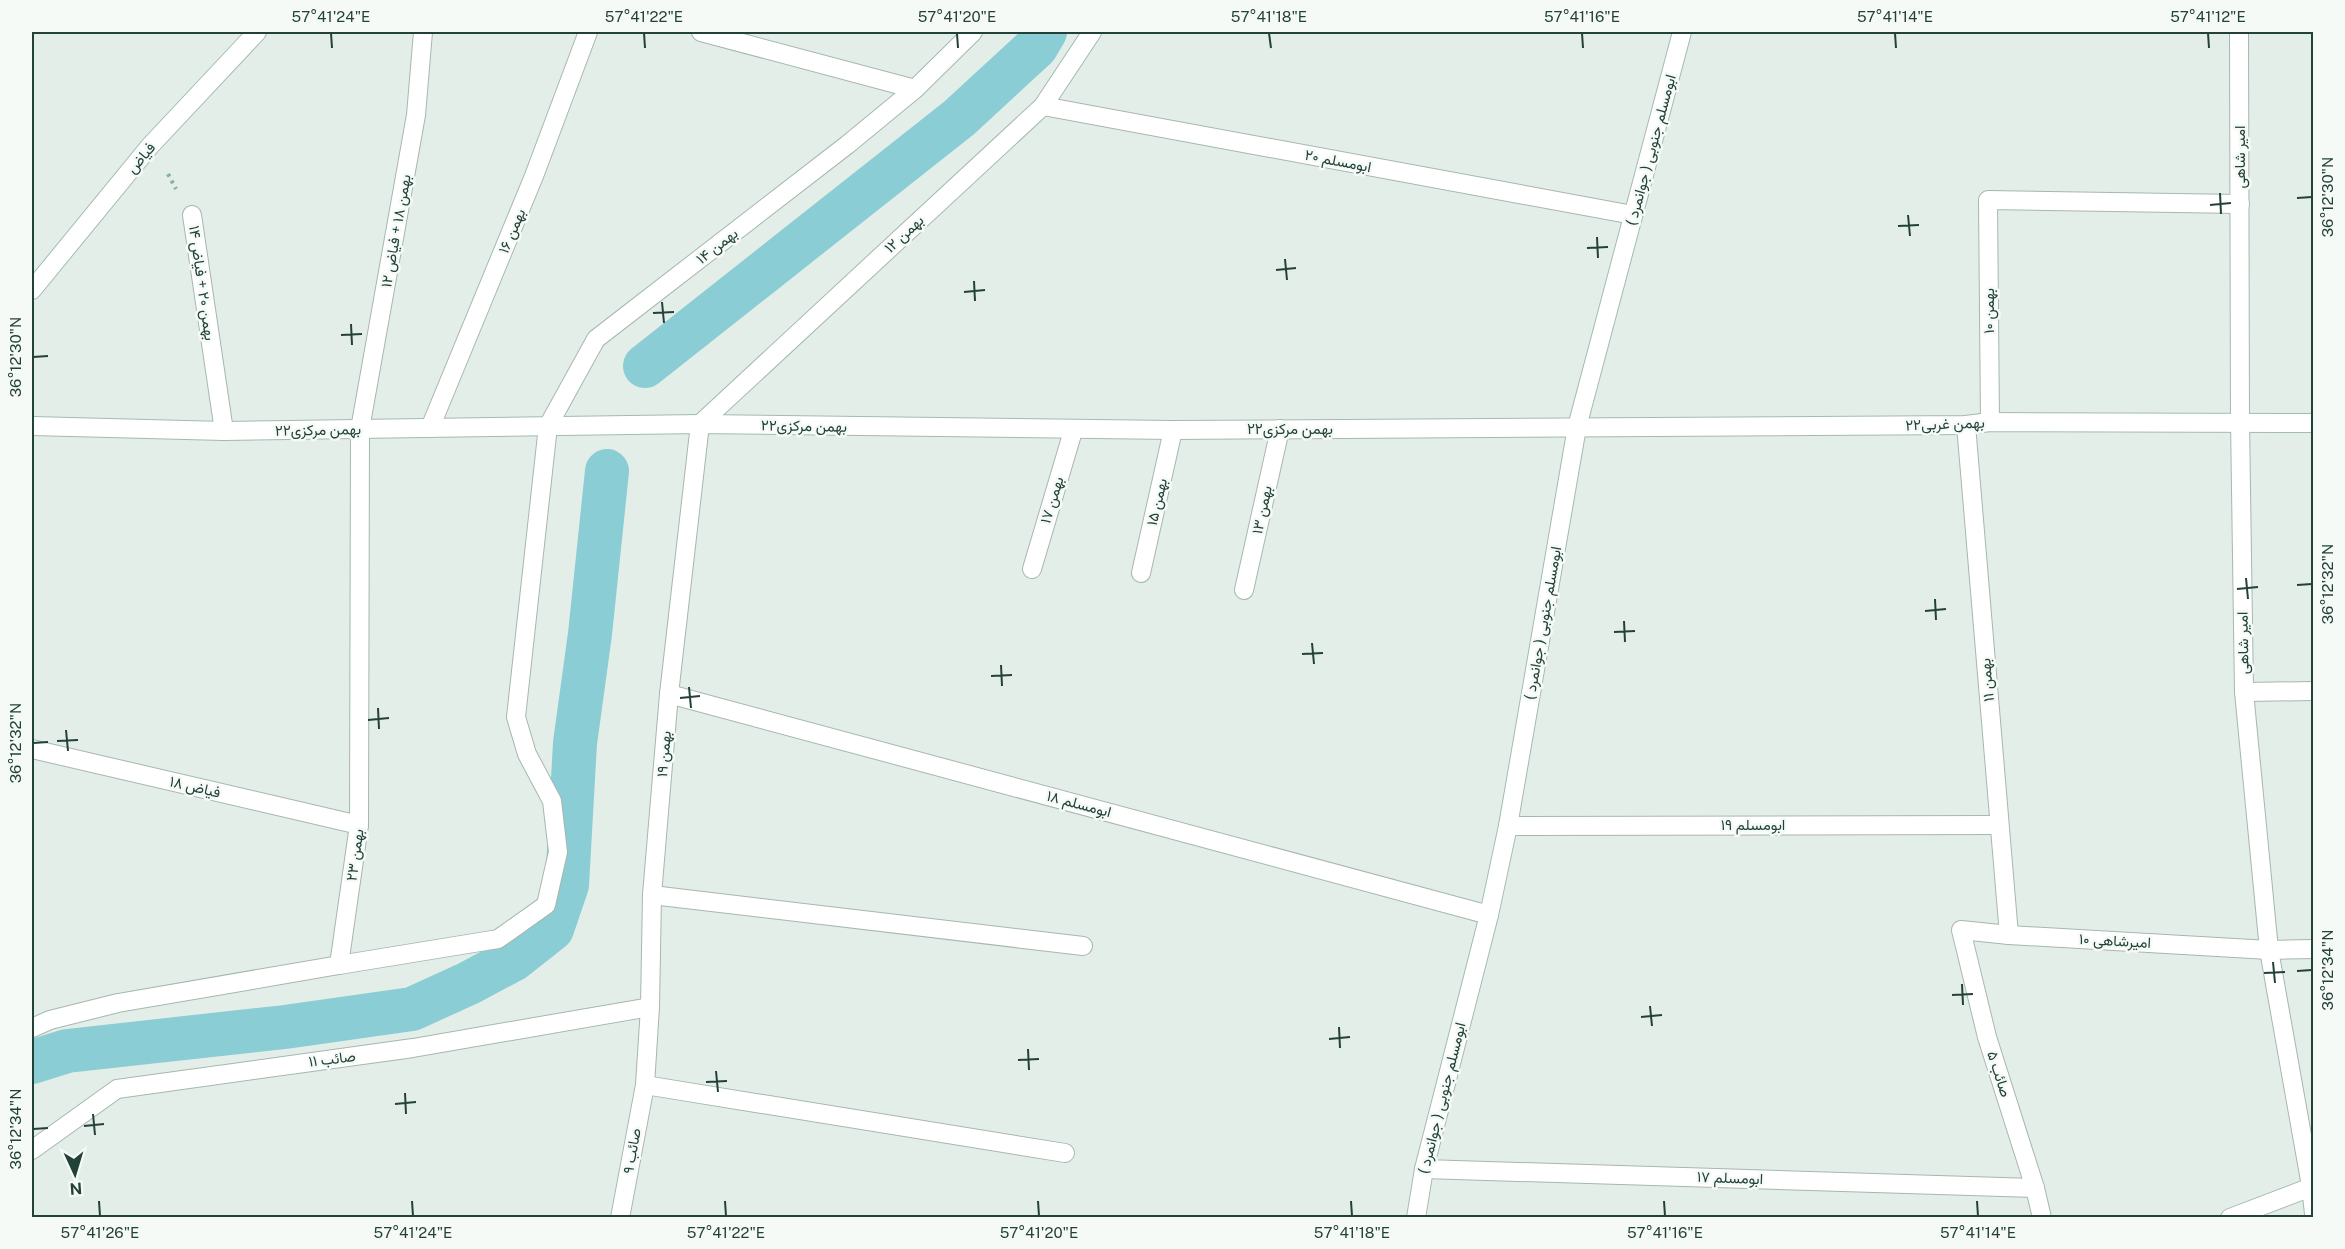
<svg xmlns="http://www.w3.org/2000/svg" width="2345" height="1249" viewBox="0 0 2345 1249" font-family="'Public Sans',Vazirmatn,sans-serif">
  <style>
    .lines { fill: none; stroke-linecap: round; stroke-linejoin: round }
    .canal { stroke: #8acdd5; stroke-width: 44 }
    .street-casing { stroke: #a6b7b0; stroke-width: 20 }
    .secondary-casing { stroke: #a2bbb1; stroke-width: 20 }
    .path { stroke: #83b3a2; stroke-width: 4; stroke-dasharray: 3 4.5; stroke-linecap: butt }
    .street { stroke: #fff; stroke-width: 18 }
    .secondary { stroke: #fff; stroke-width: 18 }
    .ticks { fill: none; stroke: #224138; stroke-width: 2 }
    .labels { text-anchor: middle; stroke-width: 5; stroke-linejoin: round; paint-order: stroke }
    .street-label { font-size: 15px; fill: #224138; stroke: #f5faf7 }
    .neatline { fill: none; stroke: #224138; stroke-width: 2 }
    .ticks-label { font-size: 15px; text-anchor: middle; fill: #224138 }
  </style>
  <rect width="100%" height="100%" fill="#e4eee9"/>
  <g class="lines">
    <g class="canal">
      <polyline points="645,366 959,118 1036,47 1045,32"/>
      <polyline points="32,1062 67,1051 285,1027 412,1009 469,983 514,959 552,929 567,885 575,743 590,634 607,471"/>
    </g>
    <g class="street-casing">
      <g id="street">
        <polyline points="701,32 915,89"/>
        <polyline points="2239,32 2240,421 2244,692 2269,950 2311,1186 2314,1214"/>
        <polyline points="1043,106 1633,215"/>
        <polyline points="192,215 224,431"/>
        <polyline points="1990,422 1988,200 2240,204"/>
        <polyline points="1966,425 2009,935"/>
        <polyline points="430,428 534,176 588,32"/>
        <polyline points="1032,569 1073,431"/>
        <polyline points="1141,573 1173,430"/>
        <polyline points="1244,590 1280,429"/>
        <polyline points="2244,692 2314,691"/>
        <polyline points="669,694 1489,915"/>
        <polyline points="32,749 359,825"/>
        <polyline points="1508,826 1999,825"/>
        <polyline points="652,895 1083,946"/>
        <polyline points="339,965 498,939 546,905 558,852 552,801 527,754 516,717 548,426 596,339 847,145 915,89 973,32"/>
        <polyline points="32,1028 50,1020 118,1003 339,965 359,825 360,429 416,115 423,32"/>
        <polyline points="645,1085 1065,1153"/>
        <polyline points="32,1150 117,1089 413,1048 650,1007"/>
        <polyline points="1424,1169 2035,1188"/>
        <polyline points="620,1218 645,1085 650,1007 652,895 669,694 700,424 1043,106 1092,32"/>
        <polyline points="2042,1218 2035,1188 1987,1037 1961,930 2009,935 2269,950 2314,949"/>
        <polyline points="2230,1218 2314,1186"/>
      </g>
    </g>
    <g class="secondary-casing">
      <g id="secondary">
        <polyline points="32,290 150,146 257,32"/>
        <polyline points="32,426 224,431 700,424 1173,430 1966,425 1990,422 2314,423"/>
        <polyline points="1416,1218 1424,1169 1489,915 1508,826 1577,427 1682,32"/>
      </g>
    </g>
    <polyline class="path" points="168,174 176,189"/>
    <use href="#street" class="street"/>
    <use href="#secondary" class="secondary"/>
  </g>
  <path class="ticks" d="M331,33L332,48M644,33L645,48M957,33L958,48M1269,33L1271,48M1582,33L1583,48M1895,33L1896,48M2208,33L2209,48M2220,193L2221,214M2297,198L2312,197M2210,205L2231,203M1908,215L1910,236M1898,226L1919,225M1597,237L1598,258M1587,248L1608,247M1285,259L1287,280M1276,270L1296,268M974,281L975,301M964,292L985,290M662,302L664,323M653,313L674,312M351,324L352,345M341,335L362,334M33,357L48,356M2246,578L2248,599M2297,585L2312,584M2237,589L2258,587M1935,599L1936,620M1925,611L1946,609M1624,621L1625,642M1614,632L1635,631M1312,643L1314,664M1302,654L1323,653M1001,665L1002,686M991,676L1012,675M689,687L691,708M680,698L700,696M378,708L379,729M368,720L389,718M66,730L68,751M57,741L78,740M33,743L48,742M2273,962L2275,983M2297,971L2312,970M2264,973L2285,972M1962,984L1963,1005M1952,995L1973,994M1650,1006L1652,1026M1641,1017L1662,1015M1339,1027L1340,1048M1329,1039L1350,1037M1028,1049L1029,1070M1018,1060L1039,1059M716,1071L718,1092M706,1082L727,1081M405,1093L406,1114M395,1104L416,1102M93,1114L95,1135M84,1126L104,1124M33,1129L48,1128M99,1201L100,1216M412,1201L413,1216M725,1201L726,1216M1038,1201L1039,1216M1351,1201L1352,1216M1664,1201L1665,1216M1977,1201L1978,1216"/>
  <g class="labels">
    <g class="street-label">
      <text transform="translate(1651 150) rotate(-75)" y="5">ابومسلم جنوبی ( جوانمرد )</text>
      <text transform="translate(2240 157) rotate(-90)" y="5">امیر شاهی</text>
      <text transform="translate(141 158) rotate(-50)" y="5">فیاض</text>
      <text transform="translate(1338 161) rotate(11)" y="5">ابومسلم ۲۰</text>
      <text transform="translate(396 231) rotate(-80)" y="5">بهمن ۱۸ + فیاض ۱۲</text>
      <text transform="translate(512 231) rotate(-67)" y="5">بهمن ۱۶</text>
      <text transform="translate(904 234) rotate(-43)" y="5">بهمن ۱۲</text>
      <text transform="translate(717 246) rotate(-38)" y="5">بهمن ۱۴</text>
      <text transform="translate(202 283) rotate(82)" y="5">بهمن ۲۰ + فیاض ۱۴</text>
      <text transform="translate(1989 311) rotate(-90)" y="5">بهمن ۱۰</text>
      <text transform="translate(1945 424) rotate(-2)" y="5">۲۲بهمن غربی</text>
      <text transform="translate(804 426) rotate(1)" y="5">۲۲بهمن مرکزی</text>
      <text x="1290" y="434">۲۲بهمن مرکزی</text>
      <text transform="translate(318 430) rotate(-1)" y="5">۲۲بهمن مرکزی</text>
      <text transform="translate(1052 500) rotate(-73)" y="5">بهمن ۱۷</text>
      <text transform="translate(1157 502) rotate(-77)" y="5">بهمن ۱۵</text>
      <text transform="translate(1262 510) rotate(-78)" y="5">بهمن ۱۳</text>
      <text transform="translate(1543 623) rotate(-80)" y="5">ابومسلم جنوبی ( جوانمرد )</text>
      <text transform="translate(2243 643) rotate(-91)" y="5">امیر شاهی</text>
      <text transform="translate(1987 680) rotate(-95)" y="5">بهمن ۱۱</text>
      <text transform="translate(664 754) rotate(-85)" y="5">بهمن ۱۹</text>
      <text transform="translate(195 787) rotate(13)" y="5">فیاض ۱۸</text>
      <text transform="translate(1079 804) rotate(15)" y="5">ابومسلم ۱۸</text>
      <text x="1753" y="830">ابومسلم ۱۹</text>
      <text transform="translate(355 855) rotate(-82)" y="5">بهمن ۲۳</text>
      <text transform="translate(2115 941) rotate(3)" y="5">امیرشاهی ۱۰</text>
      <text transform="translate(332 1059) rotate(-7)" y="5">صائب ۱۱</text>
      <text transform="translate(1999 1074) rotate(72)" y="5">صائب ۵</text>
      <text transform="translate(1442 1098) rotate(-76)" y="5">ابومسلم جنوبی ( جوانمرد )</text>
      <text transform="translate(632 1151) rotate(-80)" y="5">صائب ۹</text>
      <text transform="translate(1730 1178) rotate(2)" y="5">ابومسلم ۱۷</text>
    </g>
  </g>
  <rect width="2345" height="1249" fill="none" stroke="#f5faf7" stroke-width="66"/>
  <g transform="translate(75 1174) rotate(176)" stroke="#f5faf7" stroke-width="4.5" paint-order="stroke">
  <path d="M0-4.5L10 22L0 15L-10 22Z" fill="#224138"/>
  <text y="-9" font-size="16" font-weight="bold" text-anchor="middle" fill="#224138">N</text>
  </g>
  <rect x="33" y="33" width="2279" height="1183" class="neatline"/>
  <g class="ticks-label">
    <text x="331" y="22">57°41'24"E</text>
    <text x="644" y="22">57°41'22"E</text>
    <text x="957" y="22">57°41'20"E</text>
    <text x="1269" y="22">57°41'18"E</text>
    <text x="1582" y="22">57°41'16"E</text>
    <text x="1895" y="22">57°41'14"E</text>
    <text x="2208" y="22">57°41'12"E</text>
    <text transform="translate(2328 197) rotate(-90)" y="5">36°12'30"N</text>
    <text transform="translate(16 357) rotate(-90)" y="5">36°12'30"N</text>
    <text transform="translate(2328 584) rotate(-90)" y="5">36°12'32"N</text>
    <text transform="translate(16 743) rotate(-90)" y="5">36°12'32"N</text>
    <text transform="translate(2328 970) rotate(-90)" y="5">36°12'34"N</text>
    <text transform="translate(16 1129) rotate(-90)" y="5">36°12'34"N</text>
    <text x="100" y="1238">57°41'26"E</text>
    <text x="413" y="1238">57°41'24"E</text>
    <text x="726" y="1238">57°41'22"E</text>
    <text x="1039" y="1238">57°41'20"E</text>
    <text x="1352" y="1238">57°41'18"E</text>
    <text x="1665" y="1238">57°41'16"E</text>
    <text x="1978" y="1238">57°41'14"E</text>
  </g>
</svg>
